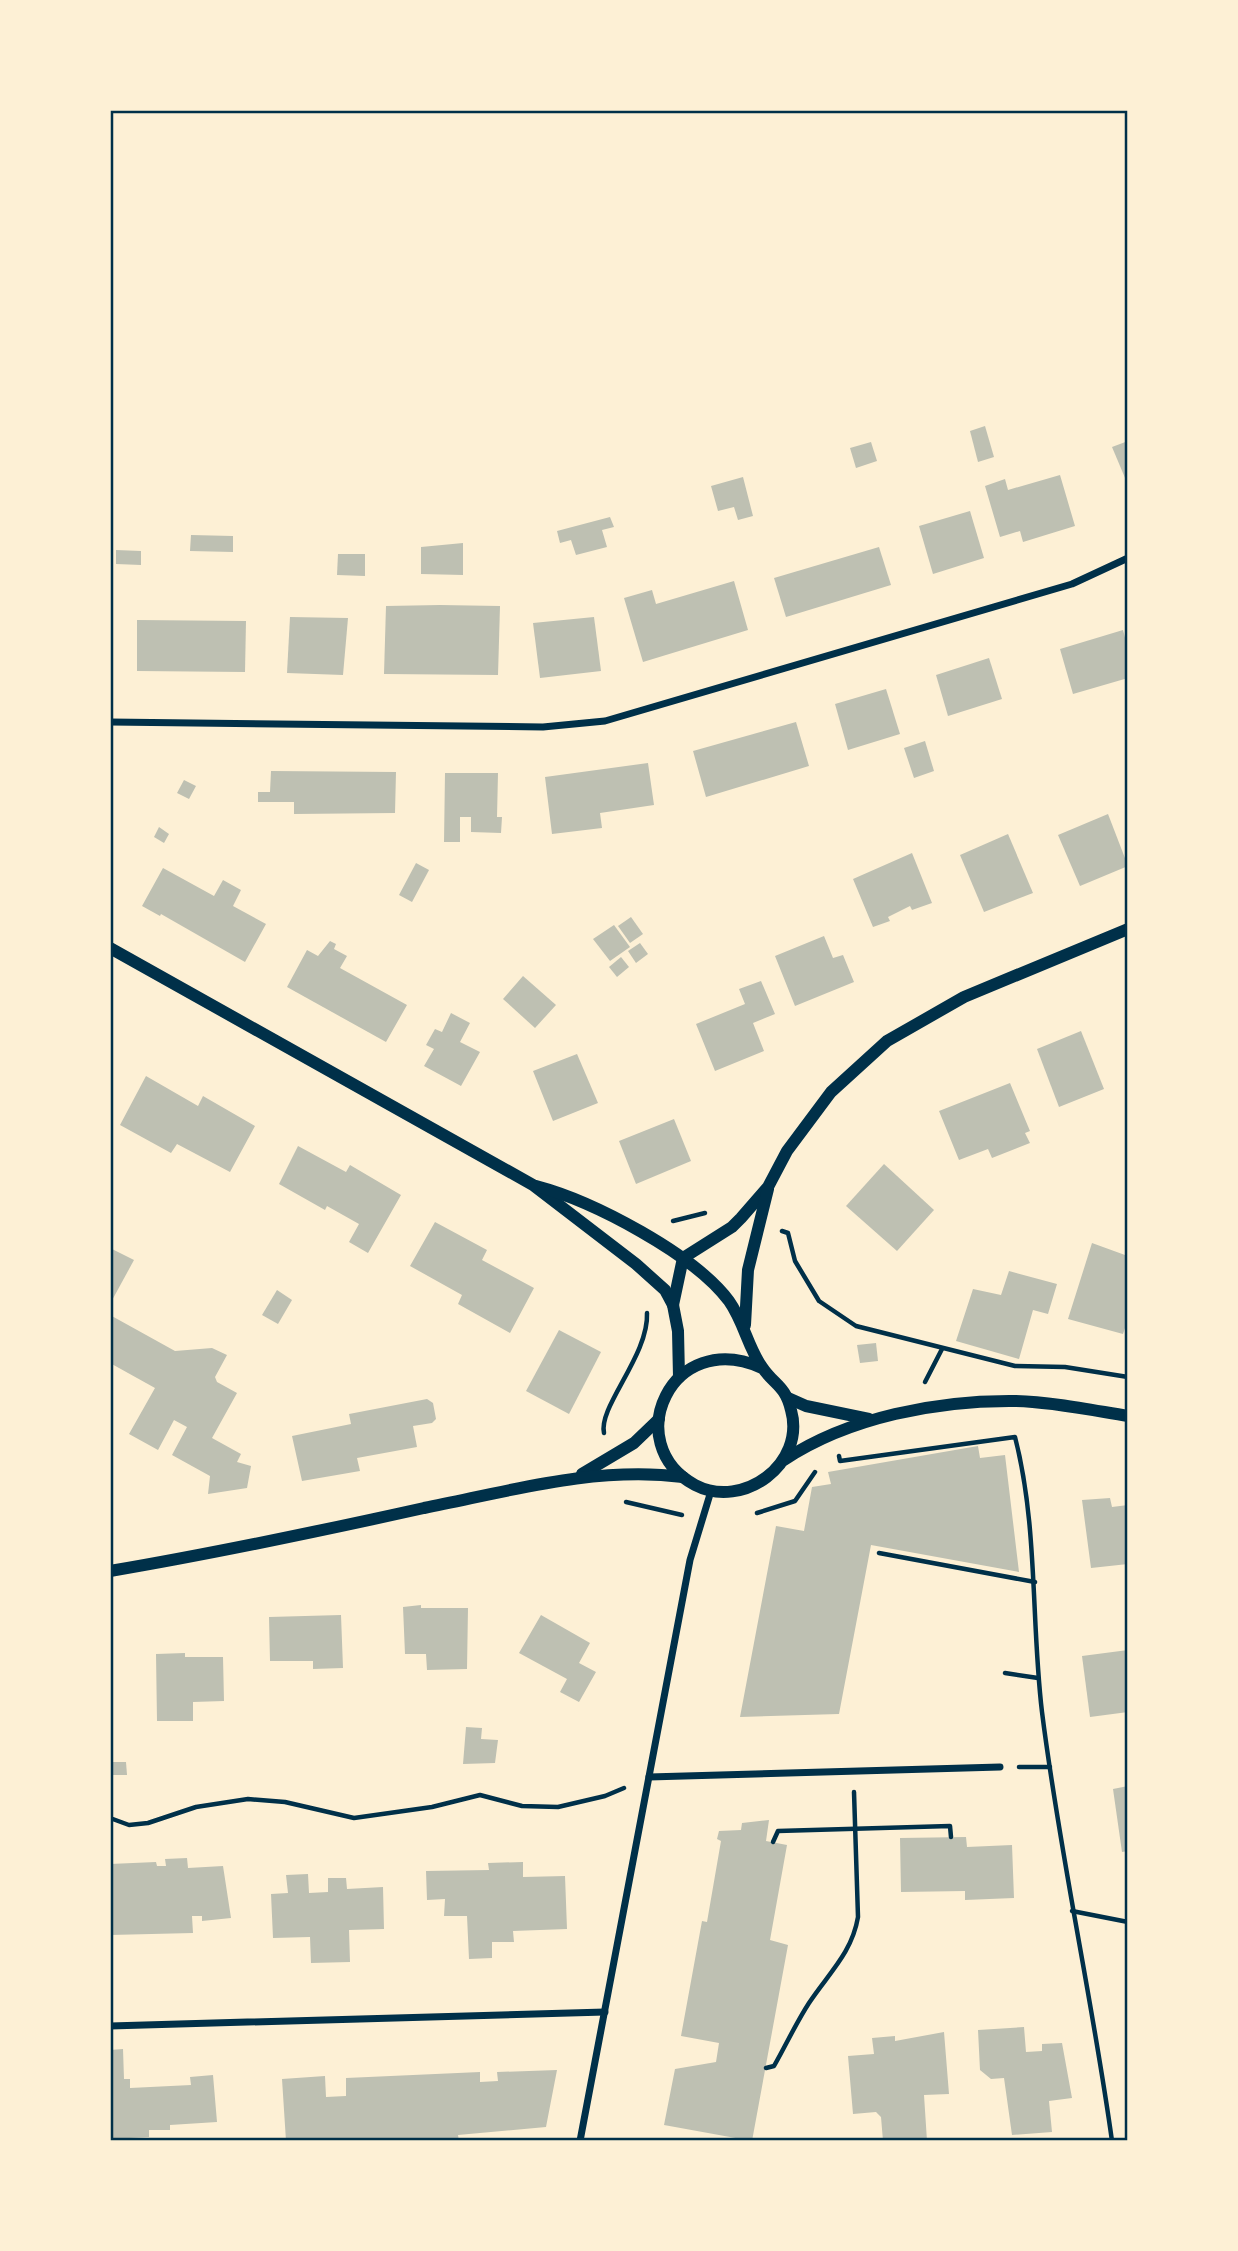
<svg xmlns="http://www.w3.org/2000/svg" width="1238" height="2251" viewBox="0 0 1238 2251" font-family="'Varela Round',sans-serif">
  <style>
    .building { fill: #bec0b2 }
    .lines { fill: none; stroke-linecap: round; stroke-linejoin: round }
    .path { stroke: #003049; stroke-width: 4.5 }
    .minor { stroke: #003049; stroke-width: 7 }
    .tertiary { stroke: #003049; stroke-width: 12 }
    .neatline { fill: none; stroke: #003049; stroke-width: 2.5 }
  </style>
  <rect width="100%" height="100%" fill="#fdf0d5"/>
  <g class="building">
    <polygon points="985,426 994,457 978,462 970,431"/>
    <polygon points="1128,441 1128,485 1112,447"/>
    <polygon points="871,442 877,461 856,468 850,448"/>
    <polygon points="1060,475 1075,526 1023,542 1020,531 1000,537 985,486 1005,479 1008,490"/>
    <polygon points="743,477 753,516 738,520 734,507 718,511 711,486"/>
    <polygon points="970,511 984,558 933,574 919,526"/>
    <polygon points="610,517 614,527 602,530 607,547 576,555 571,540 560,543 557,531"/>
    <polygon points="191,535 233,536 233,552 190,551"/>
    <polygon points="463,543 463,575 421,574 421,547"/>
    <polygon points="879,547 891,585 786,617 774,578"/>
    <polygon points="116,550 141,551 141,565 116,564"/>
    <polygon points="338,554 365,554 365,576 337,575"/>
    <polygon points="734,581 748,630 643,662 624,598 652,590 656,604"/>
    <polygon points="440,605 500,606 498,675 384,674 386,606"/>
    <polygon points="290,617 348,618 343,675 287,673"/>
    <polygon points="594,617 601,671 540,678 533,623"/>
    <polygon points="137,620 246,621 245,672 137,671"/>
    <polygon points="1123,630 1128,649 1128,678 1073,694 1060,649"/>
    <polygon points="989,658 1002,699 948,716 936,675"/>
    <polygon points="886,689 900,734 848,750 835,704"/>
    <polygon points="796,722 809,766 706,797 693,751"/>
    <polygon points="925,741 934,771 914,778 904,748"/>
    <polygon points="648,763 654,805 600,813 602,828 552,834 545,777"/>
    <polygon points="271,771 396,772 395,813 294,814 294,802 258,802 258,792 270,792"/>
    <polygon points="445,773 498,773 497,817 502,817 501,833 471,832 471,817 460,817 460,842 444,842"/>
    <polygon points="184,780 196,786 189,799 177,793"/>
    <polygon points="1108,814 1128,866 1080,886 1058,835"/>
    <polygon points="159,827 169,834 164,843 154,837"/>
    <polygon points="1008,834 1033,893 984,912 960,855"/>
    <polygon points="912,853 932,903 912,910 910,906 888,917 890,921 873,927 853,879"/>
    <polygon points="416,863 429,870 412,902 399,895"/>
    <polygon points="163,868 214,896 223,880 241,890 233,906 266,924 245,962 161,914 160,916 142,906"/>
    <polygon points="631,917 643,934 630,943 618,926"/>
    <polygon points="614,925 630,947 610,961 593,939"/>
    <polygon points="824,936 833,958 843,955 854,982 795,1006 775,956"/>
    <polygon points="330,941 336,944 334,949 347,956 340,968 407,1005 386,1042 287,987 307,950 318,956"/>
    <polygon points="640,943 648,954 636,963 628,951"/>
    <polygon points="621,957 629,967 617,977 609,967"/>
    <polygon points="523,976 556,1005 535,1028 503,999"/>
    <polygon points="761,981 775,1014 753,1023 764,1051 715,1071 696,1024 745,1004 739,989"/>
    <polygon points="451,1013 470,1023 460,1042 480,1052 461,1086 424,1066 434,1049 426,1045 435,1029 442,1032"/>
    <polygon points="1081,1031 1104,1089 1059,1107 1037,1049"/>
    <polygon points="577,1054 598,1103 553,1121 533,1071"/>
    <polygon points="146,1076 198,1106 203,1096 255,1126 230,1172 177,1144 171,1153 120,1125"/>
    <polygon points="1010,1083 1030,1131 1025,1133 1030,1143 992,1158 988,1149 959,1160 939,1111"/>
    <polygon points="674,1119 691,1161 636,1184 619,1141"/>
    <polygon points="298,1146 346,1172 350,1165 401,1195 368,1253 349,1242 359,1224 327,1206 325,1210 279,1184"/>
    <polygon points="884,1164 934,1210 897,1251 846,1206"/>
    <polygon points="435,1222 487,1250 482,1260 534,1288 510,1333 458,1304 462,1295 410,1266"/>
    <polygon points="1092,1243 1125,1255 1128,1246 1128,1319 1123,1334 1068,1319"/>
    <polygon points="110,1248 134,1260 110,1304"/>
    <polygon points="1009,1271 1057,1284 1048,1314 1033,1310 1019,1359 956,1341 973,1289 1001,1295"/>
    <polygon points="277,1290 292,1300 278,1324 262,1315"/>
    <polygon points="110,1315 175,1351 212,1348 227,1355 215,1377 217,1382 237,1393 212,1438 241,1454 237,1462 251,1466 247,1488 208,1494 210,1476 172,1455 187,1427 174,1420 158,1450 129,1434 155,1388 110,1363"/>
    <polygon points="559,1330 601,1352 569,1414 526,1391"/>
    <polygon points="876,1343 878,1361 860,1363 857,1345"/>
    <polygon points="427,1399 433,1403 436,1419 432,1423 413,1426 417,1447 357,1458 360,1471 302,1481 292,1436 351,1424 349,1414"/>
    <polygon points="978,1446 980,1458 1005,1455 1019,1572 871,1545 839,1714 740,1717 776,1526 804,1531 812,1487 831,1484 828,1472"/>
    <polygon points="1110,1498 1112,1507 1128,1505 1128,1564 1091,1568 1082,1500"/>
    <polygon points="421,1605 421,1608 468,1608 467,1669 427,1670 426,1654 405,1654 403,1607"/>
    <polygon points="341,1615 343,1668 313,1669 313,1661 270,1661 269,1617"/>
    <polygon points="541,1615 590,1643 579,1663 596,1672 579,1702 560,1692 567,1679 519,1653"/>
    <polygon points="1128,1650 1128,1712 1090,1717 1082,1656"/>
    <polygon points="185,1653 185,1657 223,1657 224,1701 193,1702 193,1721 157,1721 156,1654"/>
    <polygon points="466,1727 482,1728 481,1739 498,1740 495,1763 463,1764"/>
    <polygon points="110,1762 126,1762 127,1775 110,1775"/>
    <polygon points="1128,1786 1128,1851 1122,1852 1113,1789"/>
    <polygon points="769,1820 766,1841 787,1845 770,1940 788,1945 752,2141 664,2125 675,2069 716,2062 719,2043 681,2036 702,1921 707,1922 721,1841 717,1839 719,1831 741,1830 742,1823"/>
    <polygon points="966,1837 967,1847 1012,1845 1014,1898 965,1900 965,1891 901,1892 900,1838"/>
    <polygon points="187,1858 188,1868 223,1866 231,1918 202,1921 202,1916 192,1916 193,1933 110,1935 110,1864 156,1862 157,1866 166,1866 165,1859"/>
    <polygon points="523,1862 523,1877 565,1876 567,1929 513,1931 514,1942 492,1942 492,1958 469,1959 467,1916 444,1916 445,1899 427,1900 426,1871 489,1870 488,1863"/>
    <polygon points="308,1874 309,1893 328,1892 328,1878 346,1878 347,1889 383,1887 384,1929 349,1930 350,1962 311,1963 310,1937 273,1938 271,1894 288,1893 286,1875"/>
    <polygon points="1024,2027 1026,2052 1042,2051 1042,2044 1062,2043 1072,2098 1049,2101 1052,2132 1012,2135 1004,2078 991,2079 980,2070 978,2030"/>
    <polygon points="944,2032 949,2094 924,2095 927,2141 883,2141 881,2117 876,2112 853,2114 848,2056 874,2054 872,2038 895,2036 895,2041"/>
    <polygon points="123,2049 124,2079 130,2079 130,2088 191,2085 190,2077 213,2075 217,2122 170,2125 170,2130 149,2130 149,2137 110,2139 110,2050"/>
    <polygon points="557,2070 546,2127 458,2135 459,2141 286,2141 282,2079 325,2076 326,2097 346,2096 346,2078 480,2072 480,2082 498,2081 497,2072"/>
  </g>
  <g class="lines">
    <g class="path">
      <polyline points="673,1221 705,1213"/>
      <polyline points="782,1231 788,1233 795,1261 819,1301 856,1326 1015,1366 1065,1367 1128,1377"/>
      <polyline points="925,1382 942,1349"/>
      <path d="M604,1433C598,1407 649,1355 647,1313"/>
      <path d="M839,1456L840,1461L1015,1437C1038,1526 1031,1621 1042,1712C1060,1856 1092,1997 1112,2141"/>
      <polyline points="626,1502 682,1515"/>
      <polyline points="757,1513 795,1501 815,1472"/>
      <polyline points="879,1553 1035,1582"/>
      <polyline points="1005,1673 1038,1678"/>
      <polyline points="1019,1767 1050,1767"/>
      <polyline points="110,1818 129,1825 148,1823 196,1807 248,1799 285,1802 354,1818 432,1807 480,1795 522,1806 558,1807 605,1796 624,1788"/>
      <polyline points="773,1842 778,1831 950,1826 951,1837"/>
      <polyline points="1072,1911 1128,1922"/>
      <path d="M766,2068L774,2066C786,2045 796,2023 809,2003C828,1974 852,1953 858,1917L854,1792"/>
    </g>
    <g class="minor">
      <polyline points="110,722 543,727 605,721 1072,584 1128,558"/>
      <polyline points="649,1777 1000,1767"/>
      <polyline points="110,2026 605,2012"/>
      <polyline points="580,2141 690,1560 711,1491"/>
    </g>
    <g class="tertiary">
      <polyline points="110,948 533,1185 636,1264 665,1290 673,1305 678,1331 679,1377"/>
      <path d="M536,1186C593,1201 694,1254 729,1301C744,1322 748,1348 762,1367C774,1385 785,1385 791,1410C806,1464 743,1510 695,1485C619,1444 671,1327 762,1368"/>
      <polyline points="673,1305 683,1258 732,1227 741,1218 768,1187 787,1151 831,1092 887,1041 964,997 1128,929"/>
      <polyline points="745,1325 748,1270 768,1189"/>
      <polyline points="788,1398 806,1406 869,1419"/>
      <path d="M784,1460C849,1417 938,1400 1016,1401C1053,1402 1091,1410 1128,1416"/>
      <polyline points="582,1474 634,1443 659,1419"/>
      <path d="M110,1571C216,1553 320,1531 424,1508C510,1491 595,1466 683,1477"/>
    </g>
  </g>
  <rect width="1238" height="2251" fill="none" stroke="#fdf0d5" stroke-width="224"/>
  <rect x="112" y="112" width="1014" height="2027" class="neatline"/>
</svg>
